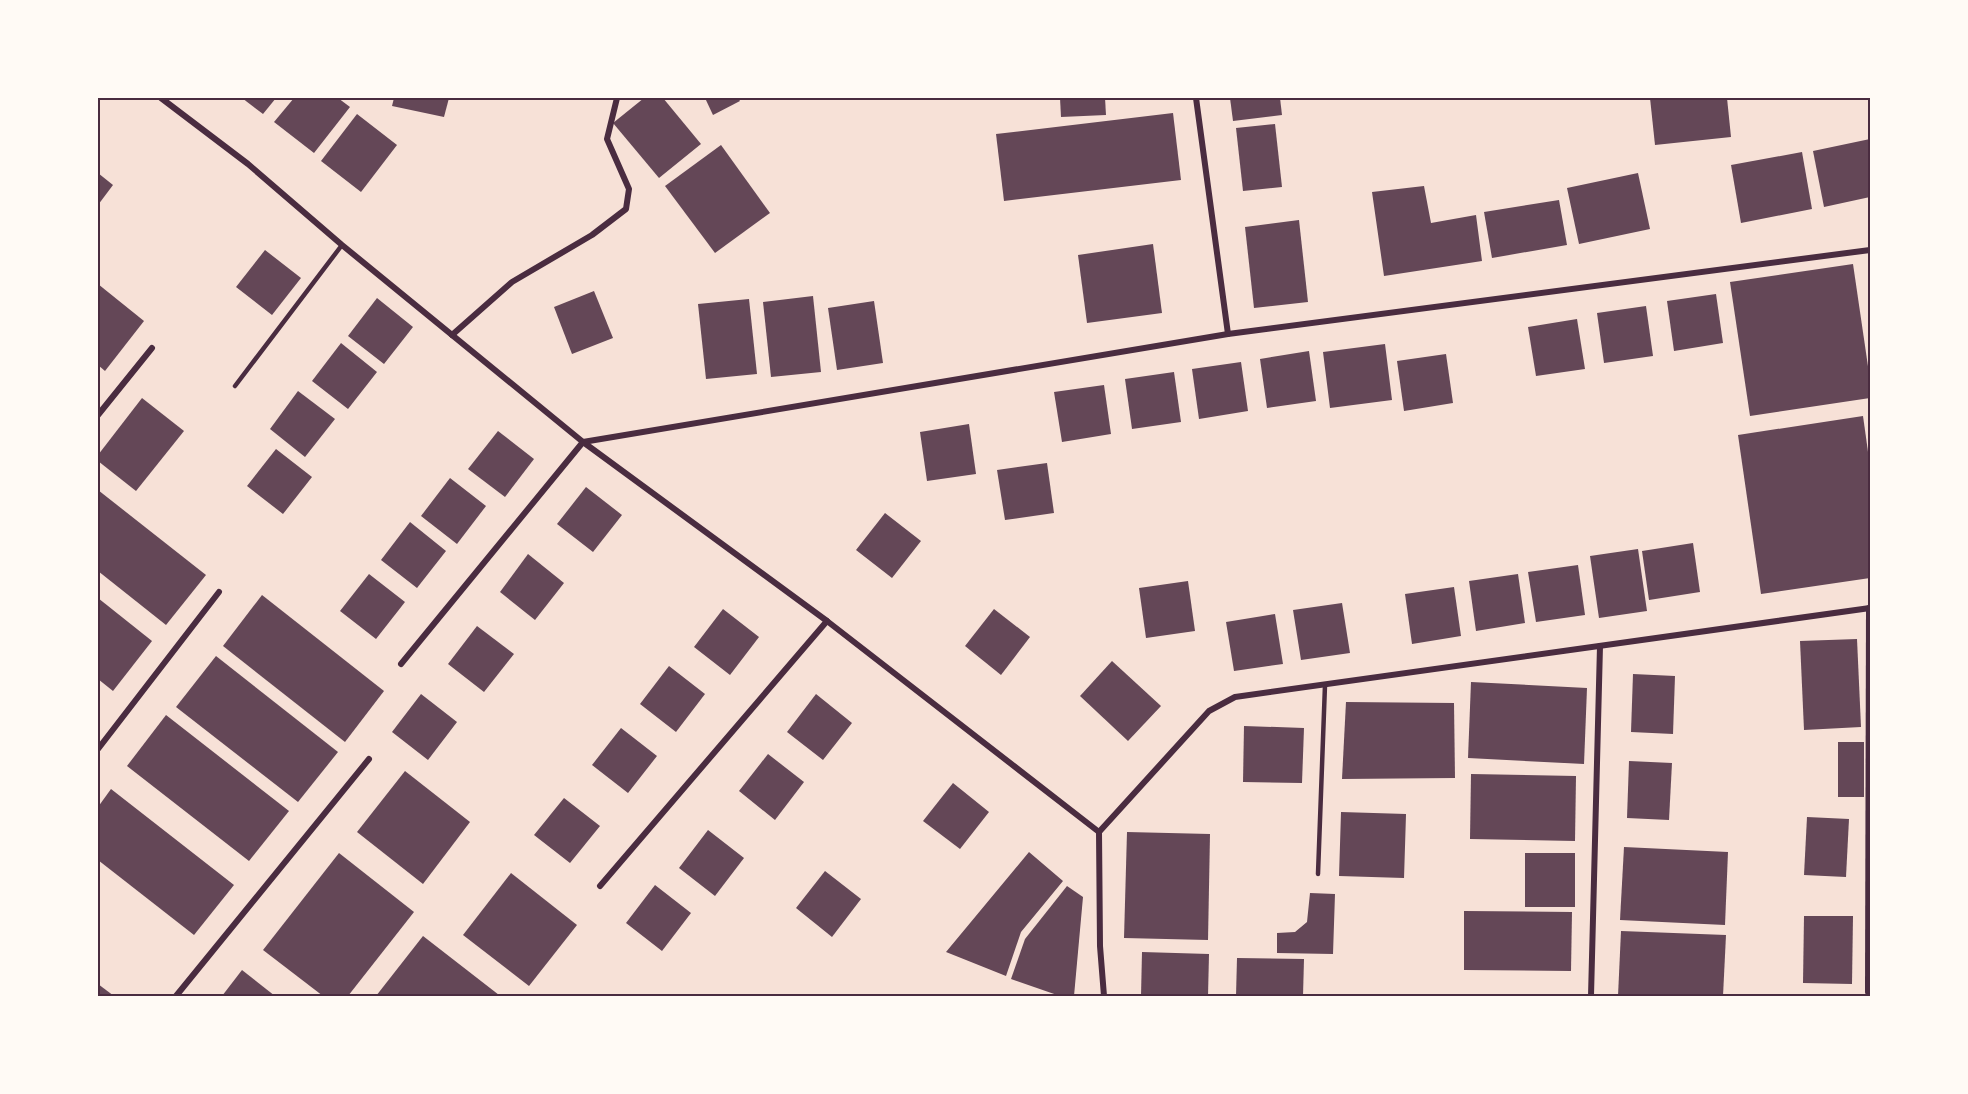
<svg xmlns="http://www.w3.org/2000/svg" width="1968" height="1094" viewBox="0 0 1968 1094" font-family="'Source Sans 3',sans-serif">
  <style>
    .building { fill: #644757 }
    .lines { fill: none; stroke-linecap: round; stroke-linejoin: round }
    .service { stroke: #4a2c40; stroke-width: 4.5 }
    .minor { stroke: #4a2c40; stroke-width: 6 }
    .neatline { fill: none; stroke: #4a2c40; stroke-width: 2 }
  </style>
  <rect width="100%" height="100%" fill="#f7e1d7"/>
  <g class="building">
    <polygon points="242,98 276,98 263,114"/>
    <polygon points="294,98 338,98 350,107 314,153 274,122"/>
    <polygon points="394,98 449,98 444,117 392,106"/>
    <polygon points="644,98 663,98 701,144 659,178 613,123"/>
    <polygon points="705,98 738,98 740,101 713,115"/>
    <polygon points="1060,98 1105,98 1106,115 1061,117"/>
    <polygon points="1230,98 1280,98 1282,115 1233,121"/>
    <polygon points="1650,98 1727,98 1731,137 1655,145"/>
    <polygon points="1173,113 1181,180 1004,201 996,134"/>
    <polygon points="357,114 397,145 361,192 321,161"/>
    <polygon points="1275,124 1282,187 1243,191 1236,128"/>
    <polygon points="1870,139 1870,197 1824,207 1813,151"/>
    <polygon points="721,145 770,213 715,253 665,186"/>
    <polygon points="1802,152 1812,209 1741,223 1731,165"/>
    <polygon points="98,173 113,185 98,205"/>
    <polygon points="1638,173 1650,229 1579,244 1567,188"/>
    <polygon points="1424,186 1431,223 1476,215 1482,261 1384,276 1372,192"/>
    <polygon points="1559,200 1567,245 1492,258 1484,212"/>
    <polygon points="1299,220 1308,302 1254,308 1245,227"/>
    <polygon points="1153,244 1162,313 1087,323 1078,255"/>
    <polygon points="265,250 301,278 272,315 236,287"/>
    <polygon points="1853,264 1870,380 1870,398 1750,416 1730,282"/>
    <polygon points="98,284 144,321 105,371 98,365"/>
    <polygon points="594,291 613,338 572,354 554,307"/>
    <polygon points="1716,294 1723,343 1674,351 1667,301"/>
    <polygon points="813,296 821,372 771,377 763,302"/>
    <polygon points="377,298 413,327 384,364 348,336"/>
    <polygon points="749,299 757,374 706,379 698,304"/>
    <polygon points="874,301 883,363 837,370 828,308"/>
    <polygon points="1646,306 1653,356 1604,363 1597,313"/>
    <polygon points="1577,319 1585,369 1536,376 1528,327"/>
    <polygon points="341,343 377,372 348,409 312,381"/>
    <polygon points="1385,344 1392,400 1330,408 1323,352"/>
    <polygon points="1309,351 1316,401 1267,408 1260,359"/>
    <polygon points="1446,354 1453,403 1404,411 1397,361"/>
    <polygon points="1241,362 1248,411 1199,419 1192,369"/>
    <polygon points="1174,372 1181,422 1132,429 1125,379"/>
    <polygon points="1104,385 1111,434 1062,442 1054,392"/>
    <polygon points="298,391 335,419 305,457 270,429"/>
    <polygon points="142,398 184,431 136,491 98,461 98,455"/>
    <polygon points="1863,416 1870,466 1870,578 1761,594 1738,435"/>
    <polygon points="969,424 976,474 927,481 920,432"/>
    <polygon points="498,431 534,459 505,497 468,469"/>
    <polygon points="276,449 312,477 283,514 247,486"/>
    <polygon points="1047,463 1054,513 1005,520 997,470"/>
    <polygon points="450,478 486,506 457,544 421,516"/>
    <polygon points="586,487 622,515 593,552 557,524"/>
    <polygon points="98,490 206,575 166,625 98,571"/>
    <polygon points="885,513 921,541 892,578 856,550"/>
    <polygon points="410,522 446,551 417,588 381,560"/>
    <polygon points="1693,543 1700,592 1649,600 1642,551"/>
    <polygon points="1638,549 1647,611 1599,618 1590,556"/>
    <polygon points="528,554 564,583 535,620 500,592"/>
    <polygon points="1578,565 1585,615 1536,622 1528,572"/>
    <polygon points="369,574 405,602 376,639 340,611"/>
    <polygon points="1518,574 1525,623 1476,631 1469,581"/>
    <polygon points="1188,581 1195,631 1146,638 1139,588"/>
    <polygon points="1454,587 1461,636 1412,644 1405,594"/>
    <polygon points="262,595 384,691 345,742 223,646"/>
    <polygon points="98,598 152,641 113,691 98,679"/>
    <polygon points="1342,603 1350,653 1301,660 1293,610"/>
    <polygon points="723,609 759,637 730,675 694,647"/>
    <polygon points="994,609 1030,637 1001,675 965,646"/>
    <polygon points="1275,614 1283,664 1234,671 1226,622"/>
    <polygon points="477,626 514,654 484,692 448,664"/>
    <polygon points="1857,639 1861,727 1804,730 1800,641"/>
    <polygon points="216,656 338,752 298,802 176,707"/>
    <polygon points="1112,661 1161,706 1128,741 1080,696"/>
    <polygon points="669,666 705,694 676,732 640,704"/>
    <polygon points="1633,674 1675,676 1673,734 1631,732"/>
    <polygon points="1471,682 1587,688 1584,764 1468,758"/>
    <polygon points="421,694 457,722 428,760 392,732"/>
    <polygon points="816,694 852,723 823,760 787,732"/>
    <polygon points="1346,702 1454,703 1455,778 1342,779"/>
    <polygon points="166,715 289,811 249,861 127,766"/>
    <polygon points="1244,726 1304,728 1302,783 1243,782"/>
    <polygon points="621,728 657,756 628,793 592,765"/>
    <rect x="1838" y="742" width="26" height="55"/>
    <polygon points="768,754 804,782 775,820 739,791"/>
    <polygon points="1629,761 1672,763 1669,820 1627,818"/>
    <polygon points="405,771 470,822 423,884 357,832"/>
    <polygon points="1471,774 1576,776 1575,841 1470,839"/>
    <polygon points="953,783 989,812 960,849 923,821"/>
    <polygon points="111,789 234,885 194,935 98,860 98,807"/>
    <polygon points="564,798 600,826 570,863 534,835"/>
    <polygon points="1341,812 1406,814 1404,878 1339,876"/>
    <polygon points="1807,817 1849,819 1846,877 1804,875"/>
    <polygon points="708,830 744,858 715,896 679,868"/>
    <polygon points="1127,832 1210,834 1208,940 1124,938"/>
    <polygon points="1624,847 1728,852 1725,925 1620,920"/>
    <polygon points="1029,852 1063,881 1021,932 1006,976 946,952"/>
    <polygon points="339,853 414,912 348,996 323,996 263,950"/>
    <rect x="1525" y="853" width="50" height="54"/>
    <polygon points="825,871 861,899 832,937 796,908"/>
    <polygon points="511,873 577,925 529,986 463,935"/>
    <polygon points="655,885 691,913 662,951 626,923"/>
    <polygon points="1067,886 1083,897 1074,996 1060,996 1011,979 1025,939"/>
    <polygon points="1310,893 1335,894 1333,954 1277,953 1277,933 1295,932 1307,922"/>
    <polygon points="1464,911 1572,912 1571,971 1464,970"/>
    <polygon points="1804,916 1853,916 1852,984 1803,983"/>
    <polygon points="1621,931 1726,935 1723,996 1618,996"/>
    <polygon points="423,936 499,995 497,996 376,996"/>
    <polygon points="1142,952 1209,954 1208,996 1141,996"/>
    <polygon points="1237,958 1304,959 1303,996 1236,996"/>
    <polygon points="242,970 275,996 222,996"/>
    <polygon points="98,984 114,996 98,996"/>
  </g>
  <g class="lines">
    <g class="service">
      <polyline points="235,386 342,245"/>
      <polyline points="1318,874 1325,685"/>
    </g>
    <g class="minor">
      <polyline points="161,98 248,164 342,245 583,442 827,621 1099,832"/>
      <polyline points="1196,98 1228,334"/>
      <polyline points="452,335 512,282 592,235 626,209 629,189 607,139 617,98"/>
      <polyline points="98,415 152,348"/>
      <polyline points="401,664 583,442 1228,334 1870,250"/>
      <polyline points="98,749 219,592"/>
      <polyline points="600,886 827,621"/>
      <polyline points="1868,992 1869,608"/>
      <polyline points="176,996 369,759"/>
      <polyline points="1104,996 1100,946 1099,832 1209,711 1235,697 1870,608"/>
      <polyline points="1591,996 1600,646"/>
    </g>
  </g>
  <rect width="1968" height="1094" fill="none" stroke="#fffaf5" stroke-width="198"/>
  <rect x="99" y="99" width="1770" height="896" class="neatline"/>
</svg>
